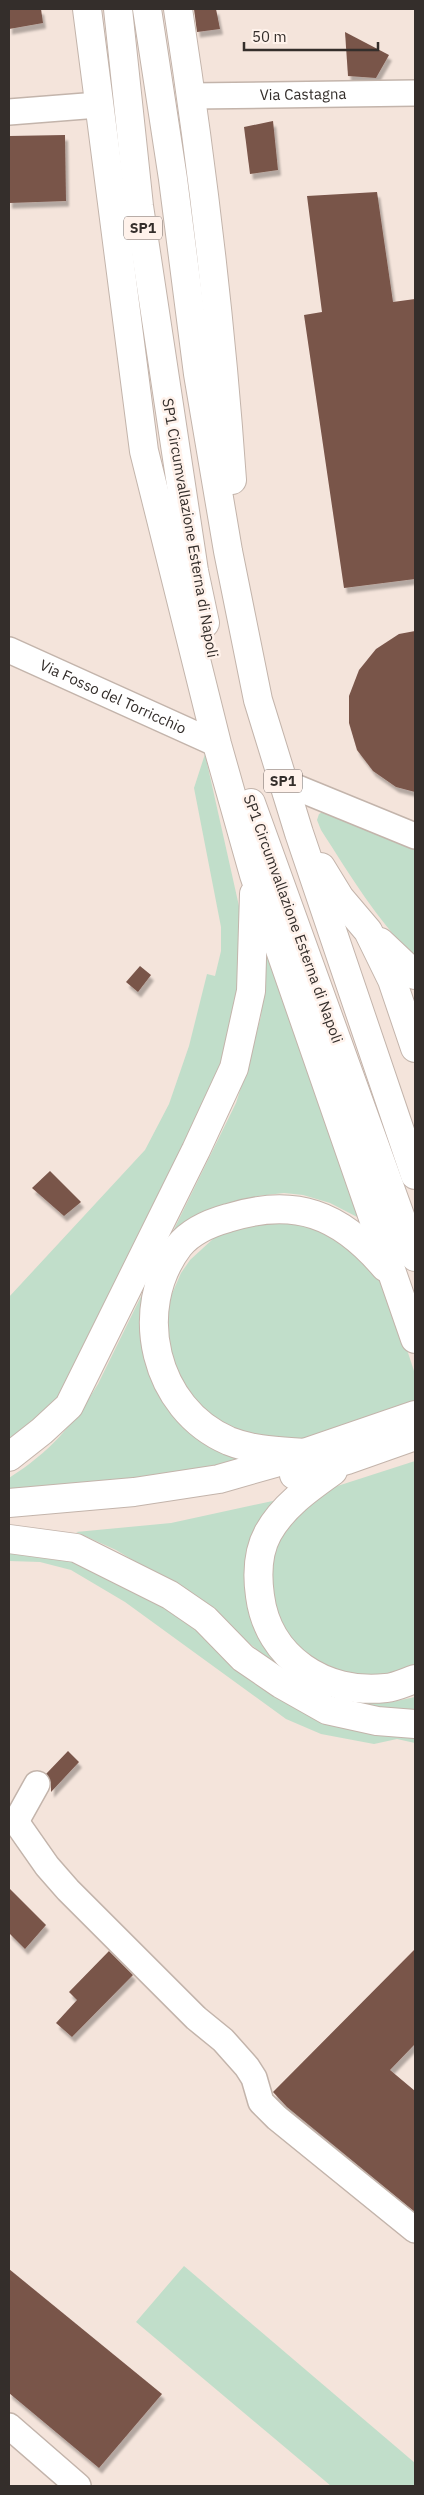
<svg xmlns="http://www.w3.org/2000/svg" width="424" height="2495" viewBox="0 0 424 2495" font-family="'IBM Plex Sans',sans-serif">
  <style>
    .green { fill: #c1deca }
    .building { fill: #795449; filter: url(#shadow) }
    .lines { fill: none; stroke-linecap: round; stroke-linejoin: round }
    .minor-casing { stroke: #c3b4ab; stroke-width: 28 }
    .highway-casing { stroke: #c3b4ab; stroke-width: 30 }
    .minor { stroke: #fff; stroke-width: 25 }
    .highway { stroke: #fff; stroke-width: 28 }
    .labels { text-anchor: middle; stroke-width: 5; stroke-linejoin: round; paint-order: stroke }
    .shield { fill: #fff2eb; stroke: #716965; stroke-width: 1 }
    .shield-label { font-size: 14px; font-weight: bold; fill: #342e2b }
    .street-label { font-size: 15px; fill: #342e2b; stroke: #fff2eb }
  </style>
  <defs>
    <filter id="shadow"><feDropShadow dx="3" dy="5.5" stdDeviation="1" flood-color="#0004"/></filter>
  </defs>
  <rect width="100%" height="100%" fill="#f4e4db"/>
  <g class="green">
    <polygon points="205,754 241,915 243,979 218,1090 62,1403 9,1450 9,1297 145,1150 169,1104 189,1046 207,974 215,976 221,951 221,927 194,788"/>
    <path d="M326,810L415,846V958C377,920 350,875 321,830L317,820L319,814Z"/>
    <path d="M266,954H273L361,1219L330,1203L303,1195L284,1193L258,1196L228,1205L203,1218L146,1324L222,1452L238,1459L237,1462L157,1478L9,1491V1478C50,1452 73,1425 98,1384L236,1103L246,1072L261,1016Z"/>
    <polygon points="313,1222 383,1277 415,1374 415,1408 297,1448 206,1422 166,1352 168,1303 181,1273 190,1260 214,1238 243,1223"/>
    <polygon points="415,1461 415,1678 377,1686 305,1658 278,1617 271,1585 275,1552 281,1537 289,1523 325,1490"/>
    <polygon points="282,1499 258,1611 341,1698 387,1703 415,1697 415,1713 343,1704 282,1670 211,1612 166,1580 116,1550 76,1532 171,1523"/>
    <polygon points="9,1545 67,1554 128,1579 268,1680 415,1735 415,1743 397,1739 374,1744 321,1734 286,1719 125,1602 71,1570 40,1562 9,1561"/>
    <polygon points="184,2266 415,2463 415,2486 331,2486 136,2322"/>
  </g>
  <g class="building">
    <polygon points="9,9 41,9 43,23 9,29"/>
    <polygon points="194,9 216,9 220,29 197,32"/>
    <polygon points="345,32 389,55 376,78 348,76"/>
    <polygon points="273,121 278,170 250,174 244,127"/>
    <polygon points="65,135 66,201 9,203 9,136"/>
    <polygon points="377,192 393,302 415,299 415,579 344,588 304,315 322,312 307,196"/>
    <polygon points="415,631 415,792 396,787 373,771 357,750 349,723 349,696 359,670 376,649 399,634"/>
    <polygon points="140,966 151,975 138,992 126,982"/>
    <polygon points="50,1171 81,1202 64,1216 32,1188"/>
    <polygon points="68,1751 79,1762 51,1792 51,1783 46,1774"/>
    <polygon points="9,1888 46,1925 25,1949 9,1933"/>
    <polygon points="415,1949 415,2044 390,2070 415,2091 415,2212 287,2107 273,2092"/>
    <polygon points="109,1951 133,1975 72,2037 56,2023 77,2000 69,1992"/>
    <polygon points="9,2269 162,2394 99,2468 9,2393"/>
  </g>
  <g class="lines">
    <g class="minor-casing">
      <g id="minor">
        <path id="s1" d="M191,96L415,93"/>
        <polyline points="9,112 98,105"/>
        <path id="s2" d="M9,650L217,744"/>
        <polyline points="283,782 415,836"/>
        <polyline points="37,1784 18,1818 19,1826 47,1866 68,1890 196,2018 223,2040 247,2067 254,2078 261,2102 277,2118 415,2230"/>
        <polyline points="9,2426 78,2486"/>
      </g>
    </g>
    <g class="highway-casing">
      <g id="highway">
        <polyline points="87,9 144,451 217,744 254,875 415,1339"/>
        <polyline points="118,9 139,206 194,571 205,623"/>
        <polyline points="147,9 173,179 198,374 228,551 258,700 299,833 415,1175"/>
        <path d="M178,9C202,165 221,322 232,480"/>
        <polyline points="251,803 415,1257"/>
        <polyline points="321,867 340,898 368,931 392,980 415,1048"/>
        <polyline points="380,942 415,975"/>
        <path d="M307,1453C280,1451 254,1451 229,1441C154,1409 131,1309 179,1246C191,1231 210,1223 228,1218C295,1197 340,1214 385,1267"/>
        <polyline points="9,1457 42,1431 69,1406 196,1150 234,1068 251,991 254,894"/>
        <path d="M333,1471C309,1488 283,1506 268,1533C257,1553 257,1575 260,1596C268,1658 325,1695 386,1688C396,1687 406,1682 415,1679"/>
        <polyline points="294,1475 347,1460 415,1436"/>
        <polyline points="9,1503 134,1492 219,1479 275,1463 415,1415"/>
        <polyline points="9,1539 76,1548 170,1595 205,1619 243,1658 281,1684 327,1710 377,1721 415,1724"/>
      </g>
    </g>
    <use href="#minor" class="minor"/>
    <use href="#highway" class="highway"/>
  </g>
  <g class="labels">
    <g class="shield">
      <rect x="124" y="216.5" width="38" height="23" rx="4"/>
      <rect x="264" y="769.5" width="38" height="23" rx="4"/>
    </g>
    <g class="shield-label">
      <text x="143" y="233">SP1</text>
      <text x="283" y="786">SP1</text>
    </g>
    <g class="street-label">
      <text dy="5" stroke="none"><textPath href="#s1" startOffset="112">Via Castagna</textPath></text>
      <text transform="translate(190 528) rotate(80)" y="5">SP1 Circumvallazione Esterna di Napoli</text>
      <text dy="5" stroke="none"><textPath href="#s2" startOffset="114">Via Fosso del Torricchio</textPath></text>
      <text transform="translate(293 919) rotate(70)" y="5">SP1 Circumvallazione Esterna di Napoli</text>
    </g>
  </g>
  <rect width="424" height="2495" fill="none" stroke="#342e2b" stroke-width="20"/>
  <path d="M244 42v8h134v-8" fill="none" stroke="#342e2b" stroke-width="2.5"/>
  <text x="252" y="42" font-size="15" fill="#342e2b" stroke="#fff2eb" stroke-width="4" paint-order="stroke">50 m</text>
</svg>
